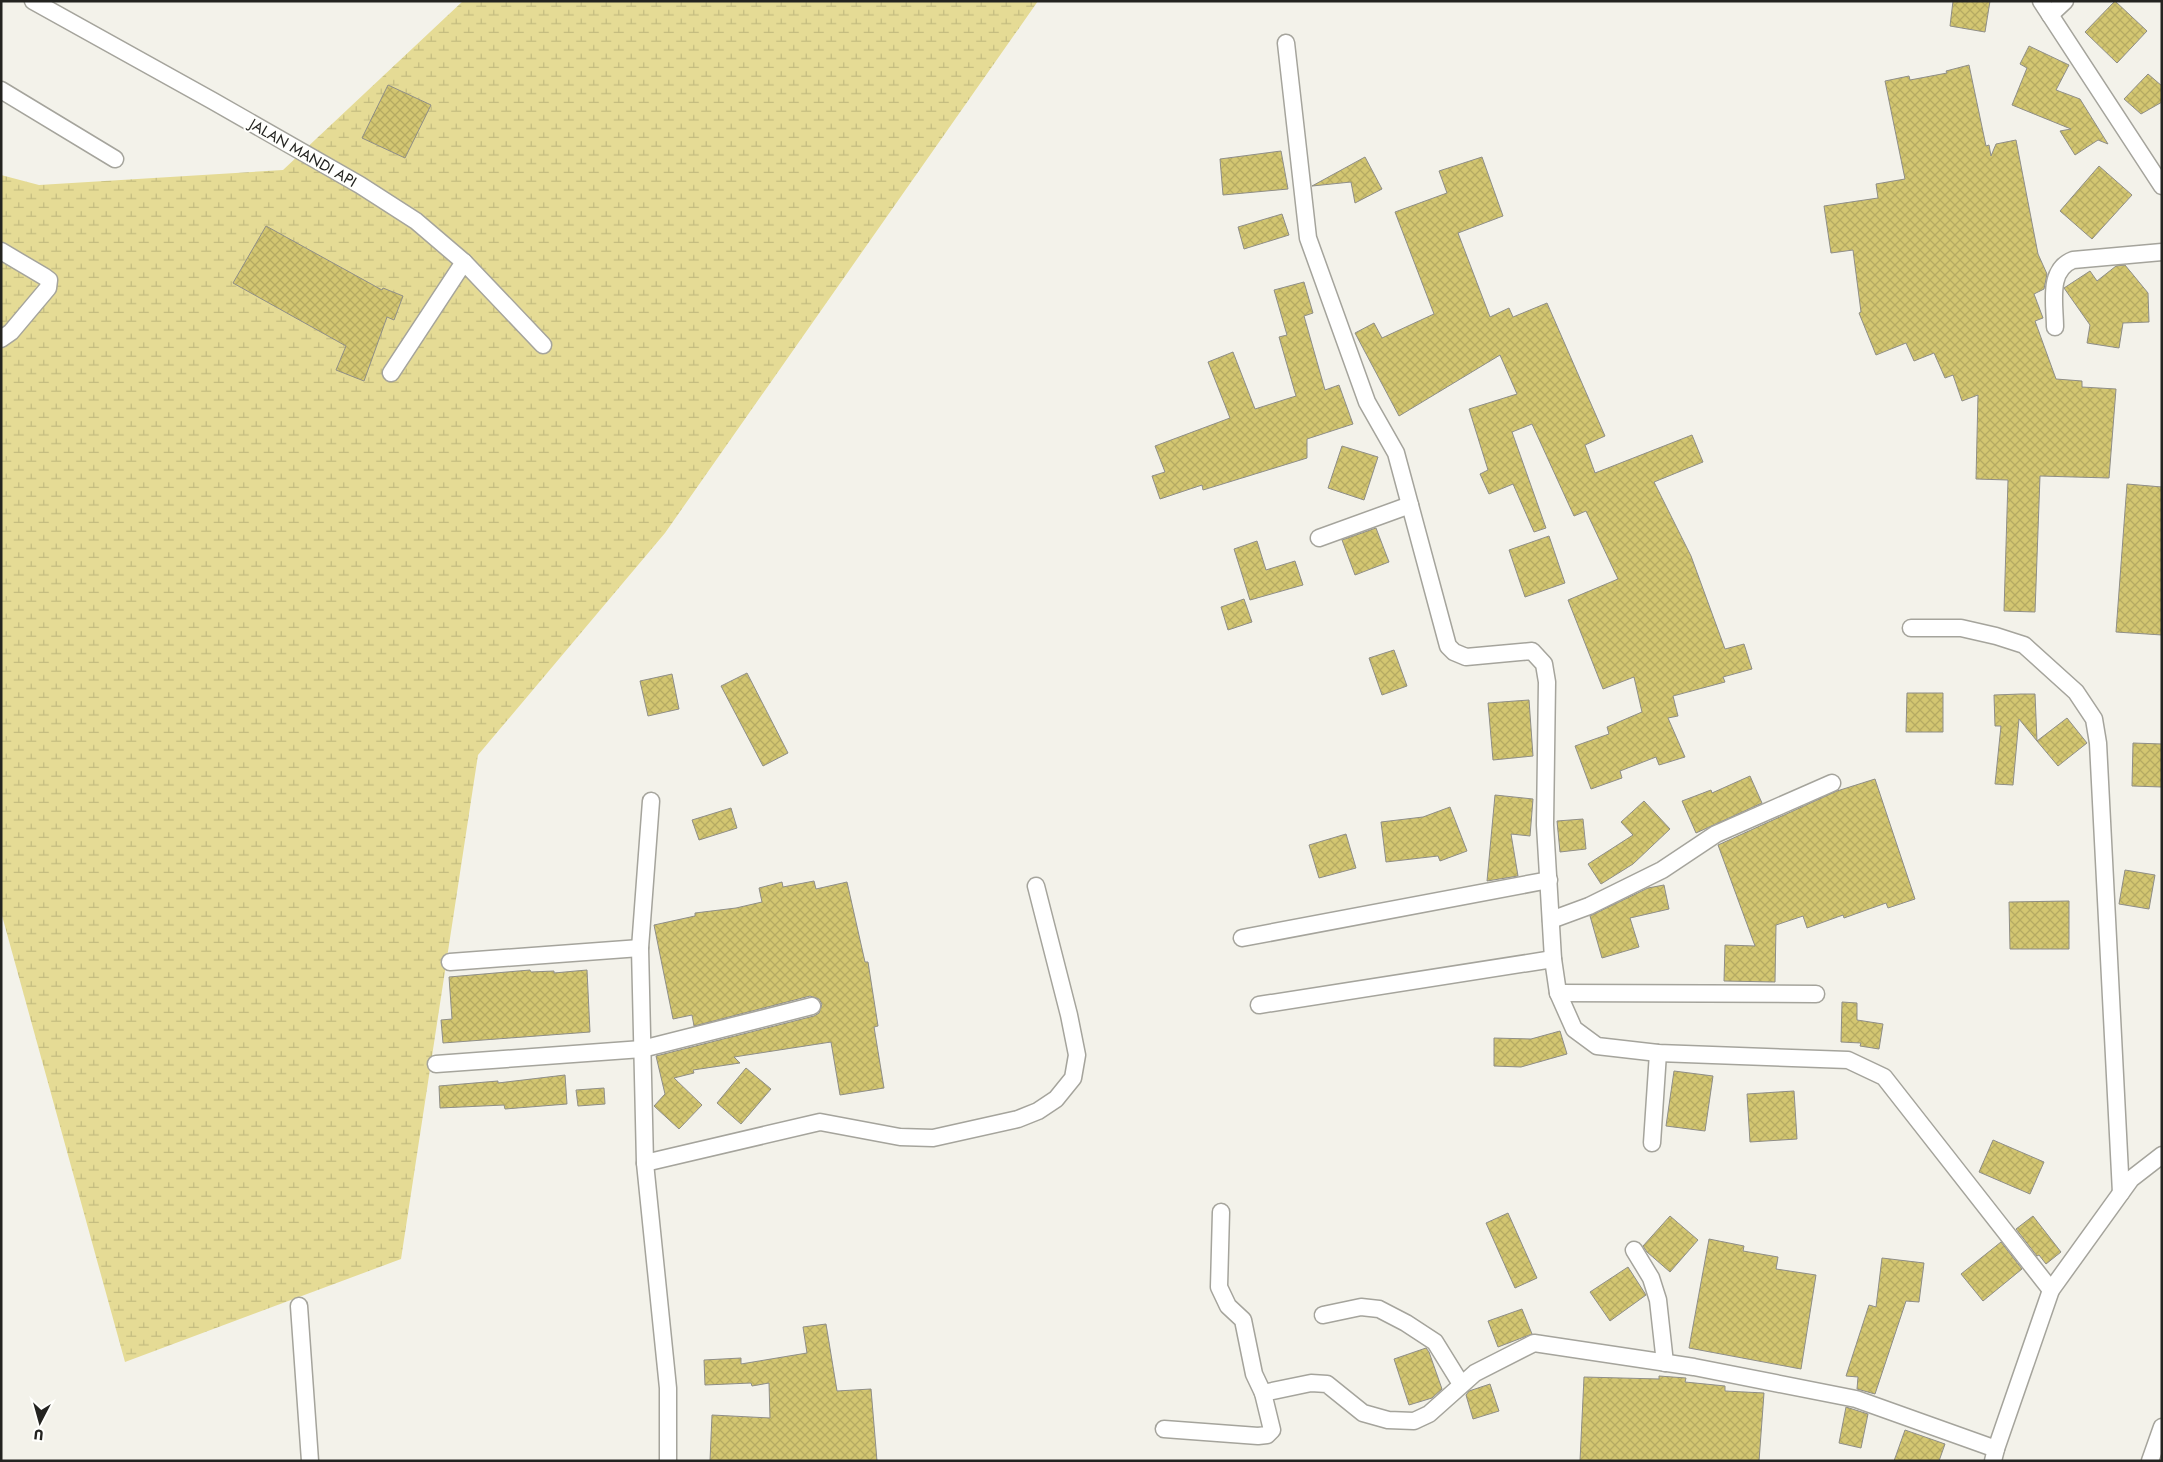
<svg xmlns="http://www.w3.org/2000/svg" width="2163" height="1462" viewBox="0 0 2163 1462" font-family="Jost,sans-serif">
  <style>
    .wetland { fill: url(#wetland-marsh) }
    .building { fill: url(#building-cross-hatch); stroke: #8f8e87 }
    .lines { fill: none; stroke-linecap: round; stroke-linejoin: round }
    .street-casing { stroke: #a5a49c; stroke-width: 19 }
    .street { stroke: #fff; stroke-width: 16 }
    .labels { text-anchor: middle; stroke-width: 4; stroke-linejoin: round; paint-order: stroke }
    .street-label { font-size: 15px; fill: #232320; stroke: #fffffc }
  </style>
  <defs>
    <pattern id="wetland-marsh" width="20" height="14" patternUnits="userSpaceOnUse" patternTransform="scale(1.25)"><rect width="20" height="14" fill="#e5db95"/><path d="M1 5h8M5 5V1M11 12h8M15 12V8" fill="none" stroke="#c4bc80"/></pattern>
    <pattern id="building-cross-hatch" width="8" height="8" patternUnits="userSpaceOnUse" patternTransform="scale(1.25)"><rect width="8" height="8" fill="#d3c671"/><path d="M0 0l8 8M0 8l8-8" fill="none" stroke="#b5aa62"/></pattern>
  </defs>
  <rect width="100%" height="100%" fill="#f3f2ea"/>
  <polygon class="wetland" points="463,1 1038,1 665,533 478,755 401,1259 125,1362 1,912 1,175 39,185 283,170"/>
  <g class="building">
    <polygon points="1953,1 1990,1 1985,32 1950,26"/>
    <polygon points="2115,1 2147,31 2117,63 2085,32"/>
    <polygon points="2029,46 2069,65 2056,90 2080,99 2108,144 2098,140 2075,155 2060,131 2071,129 2012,105 2027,68 2020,64"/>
    <polygon points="1969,65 1986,146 1989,145 1991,156 1996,144 2016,140 2038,254 2047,274 2044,289 2034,294 2043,318 2035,321 2056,379 2082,381 2082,387 2116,389 2109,478 2040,476 2035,612 2004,611 2008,480 1976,479 1978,395 1962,401 1953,375 1945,378 1934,353 1914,361 1906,343 1876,355 1859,313 1861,312 1853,250 1831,253 1824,206 1878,198 1876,184 1905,179 1885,81 1909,76 1910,80 1947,73 1946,71"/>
    <polygon points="2148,74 2162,86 2162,102 2141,114 2124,99"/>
    <polygon points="388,85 431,105 405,158 362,138"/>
    <polygon points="1281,151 1288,189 1223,195 1220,159"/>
    <polygon points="1365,157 1382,189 1355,203 1351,182 1312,186"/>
    <polygon points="1482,157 1503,216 1458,233 1490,317 1509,308 1513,317 1547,303 1605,436 1585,445 1595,473 1692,435 1703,462 1654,482 1691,556 1725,649 1744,644 1752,669 1723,677 1725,682 1673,696 1678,716 1668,718 1685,757 1659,765 1656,757 1620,771 1622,778 1591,789 1575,746 1609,734 1607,727 1642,712 1634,677 1603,689 1568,600 1618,579 1586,511 1574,516 1532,424 1512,432 1546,528 1534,532 1513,484 1489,494 1480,474 1488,470 1469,409 1517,394 1500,355 1399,416 1355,333 1374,323 1382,338 1434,314 1395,212 1447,193 1439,171"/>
    <polygon points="2099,166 2132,195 2092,239 2060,211"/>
    <polygon points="1282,214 1289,235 1244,249 1238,227"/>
    <polygon points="266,226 382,290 383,288 403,296 394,320 387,317 364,381 336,370 346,346 233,283"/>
    <polygon points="2125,265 2148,293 2149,322 2123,323 2119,348 2087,343 2090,325 2064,288 2090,271 2097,281 2116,266"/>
    <polygon points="1304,282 1313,313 1304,316 1325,390 1339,385 1353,424 1307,439 1307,458 1203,490 1202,485 1160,499 1152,476 1165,472 1155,446 1230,418 1208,362 1233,352 1255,409 1296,396 1279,337 1287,335 1274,290"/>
    <polygon points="1342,446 1378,457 1364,500 1328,488"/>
    <polygon points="2127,484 2162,487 2162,635 2116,632"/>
    <polygon points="1376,528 1389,562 1355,575 1342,540"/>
    <polygon points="1549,536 1565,583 1525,597 1509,550"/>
    <polygon points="1257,541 1266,570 1295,561 1303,585 1250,600 1234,549"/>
    <polygon points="1244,599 1252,622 1228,630 1221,607"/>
    <polygon points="1394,650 1407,686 1382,695 1369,658"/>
    <polygon points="747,673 788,753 763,766 721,686"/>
    <polygon points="672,674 679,709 648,716 640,681"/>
    <polygon points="1907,693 1943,693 1943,732 1906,732"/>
    <polygon points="2021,694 2035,694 2037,741 2019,719 2013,785 1995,784 2001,726 1995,726 1994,695"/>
    <polygon points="1529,700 1533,756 1493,760 1488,703"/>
    <polygon points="2067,718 2087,743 2058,766 2037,741"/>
    <polygon points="2133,743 2162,744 2162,787 2132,786"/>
    <polygon points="1750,776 1762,803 1696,833 1682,801 1711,790 1712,793"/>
    <polygon points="1875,779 1915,899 1888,908 1886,903 1844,918 1843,915 1807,928 1803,916 1776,925 1775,982 1724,981 1725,945 1755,946 1718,845 1837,791"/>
    <polygon points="1495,795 1533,799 1530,836 1511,834 1518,876 1487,881"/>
    <polygon points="1644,801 1670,829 1633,864 1601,884 1588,864 1633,835 1621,822"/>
    <polygon points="1450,807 1467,851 1440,861 1438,856 1386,862 1381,822 1423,817"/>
    <polygon points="731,808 737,828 699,840 692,820"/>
    <polygon points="1583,819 1586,849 1560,852 1557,821"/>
    <polygon points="1346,834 1356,868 1319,878 1309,845"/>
    <polygon points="2125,870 2155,875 2149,909 2119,904"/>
    <polygon points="814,881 816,889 847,882 865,962 868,962 878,1026 874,1027 884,1088 840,1095 831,1042 734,1057 740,1063 693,1070 694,1073 674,1078 702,1105 679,1129 654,1106 665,1094 656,1056 814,1016 819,1013 822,1004 819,999 810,996 694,1026 692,1015 673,1019 654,925 695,916 695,913 736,908 762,902 759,888 782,882 783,887"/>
    <polygon points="1664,885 1669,909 1630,918 1639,947 1602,958 1590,916 1648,888"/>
    <polygon points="2069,901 2069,949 2010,949 2009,902"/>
    <polygon points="530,970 531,972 554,971 554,973 587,970 590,1032 443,1043 441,1020 452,1019 449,977"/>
    <polygon points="1842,1002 1857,1003 1857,1020 1883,1024 1879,1049 1860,1046 1861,1043 1841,1042"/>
    <polygon points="1560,1031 1567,1054 1521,1067 1494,1066 1494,1038 1531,1039"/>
    <polygon points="746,1068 771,1089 741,1124 717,1103"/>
    <polygon points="1674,1071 1713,1076 1705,1131 1666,1126"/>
    <polygon points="565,1075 567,1104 505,1109 504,1105 440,1108 439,1086 498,1081 498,1083"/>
    <polygon points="604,1088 605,1104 578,1106 576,1090"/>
    <polygon points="1794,1091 1797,1139 1750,1142 1747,1094"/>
    <polygon points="1993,1140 2044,1162 2030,1194 1979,1172"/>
    <polygon points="1508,1213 1537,1278 1515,1288 1486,1223"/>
    <polygon points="1670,1216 1698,1240 1670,1272 1647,1252 1643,1246"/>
    <polygon points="2033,1216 2061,1252 2046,1264 2039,1255 2037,1256 2016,1229"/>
    <polygon points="1709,1239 1744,1246 1743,1251 1778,1257 1776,1269 1816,1275 1801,1369 1689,1348"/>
    <polygon points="2001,1242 2022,1269 1983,1301 1961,1274"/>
    <polygon points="1882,1258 1924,1263 1919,1302 1906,1301 1875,1394 1857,1389 1858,1377 1846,1376 1869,1305 1876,1307"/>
    <polygon points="1628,1267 1646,1295 1610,1321 1590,1292"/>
    <polygon points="1522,1309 1532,1334 1498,1347 1488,1321"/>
    <polygon points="826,1324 837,1391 871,1389 877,1461 710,1461 712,1415 770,1418 769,1383 752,1386 751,1383 705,1385 704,1360 741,1358 741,1364 807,1353 803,1327"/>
    <polygon points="1426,1348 1429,1352 1442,1389 1432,1398 1409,1405 1394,1359"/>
    <polygon points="1659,1376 1686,1378 1685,1382 1725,1386 1725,1391 1764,1393 1759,1461 1580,1461 1584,1377 1659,1379"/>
    <polygon points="1490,1384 1499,1411 1473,1419 1466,1395 1469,1391"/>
    <polygon points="1846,1407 1868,1414 1861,1448 1839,1443"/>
    <polygon points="1905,1430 1945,1444 1939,1461 1894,1461"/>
  </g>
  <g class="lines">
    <g class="street-casing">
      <g id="street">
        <polyline points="33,1 213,101 360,185 416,221 464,262 543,345"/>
        <polyline points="2041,1 2162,186"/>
        <polyline points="2050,15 2065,1"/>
        <polyline points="1286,43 1308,238 1367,402 1396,453 1448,646 1454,652 1466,657 1532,651 1544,664 1547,682 1545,825 1553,959 1558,993 1574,1029 1597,1046 1658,1053 1848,1060 1884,1077 2051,1290"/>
        <polyline points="1,90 115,159"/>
        <polyline points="1,251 45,277 49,280 48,288 11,332 1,339"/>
        <path d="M2055,327C2055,304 2047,270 2073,260L2162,252"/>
        <polyline points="391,373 464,262"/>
        <polyline points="1319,538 1410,505"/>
        <polyline points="1911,628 1961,628 1996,636 2024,645 2076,692 2094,719 2098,743 2121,1193"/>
        <polyline points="651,801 640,948 645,1163 668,1388 668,1461"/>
        <polyline points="1551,920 1589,906 1662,870 1716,834 1832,783"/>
        <polyline points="1242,938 1549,880"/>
        <polyline points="450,962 640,948"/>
        <polyline points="1558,993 1816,994"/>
        <polyline points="1259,1005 1553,959"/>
        <polyline points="436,1064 642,1049 812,1006"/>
        <polyline points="1652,1143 1658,1053"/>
        <polyline points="645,1163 820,1122 900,1137 933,1138 1018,1119 1038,1111 1056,1099 1073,1078 1077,1055 1069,1015 1036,886"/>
        <polyline points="1221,1212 1219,1287 1228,1306 1243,1320 1254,1374 1263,1393"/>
        <polyline points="1634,1250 1651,1278 1658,1300 1665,1363"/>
        <polyline points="299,1306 310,1461"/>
        <polyline points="1323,1315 1361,1307 1379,1309 1406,1323 1435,1342 1461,1384"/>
        <polyline points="1164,1429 1258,1436 1267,1435 1272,1430 1263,1393 1311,1383 1327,1384 1363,1413 1388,1420 1414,1421 1429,1414 1475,1373 1534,1343 1694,1367 1856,1399 1996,1449"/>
        <polyline points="1993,1461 1996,1449 2051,1290 2131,1179 2162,1155"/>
        <polyline points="2150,1461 2162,1427"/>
      </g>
    </g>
    <use href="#street" class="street"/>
  </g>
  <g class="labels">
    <g class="street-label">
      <text transform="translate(303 153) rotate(30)" y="5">JALAN MANDI API</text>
    </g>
  </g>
  <rect width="2163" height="1462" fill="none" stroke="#232320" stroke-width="5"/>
  <g transform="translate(40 1422) rotate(186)" stroke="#fffffc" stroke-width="4" paint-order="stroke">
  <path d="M0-4L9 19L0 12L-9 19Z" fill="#232320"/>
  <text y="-8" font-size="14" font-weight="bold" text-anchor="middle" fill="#232320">U</text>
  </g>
</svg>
